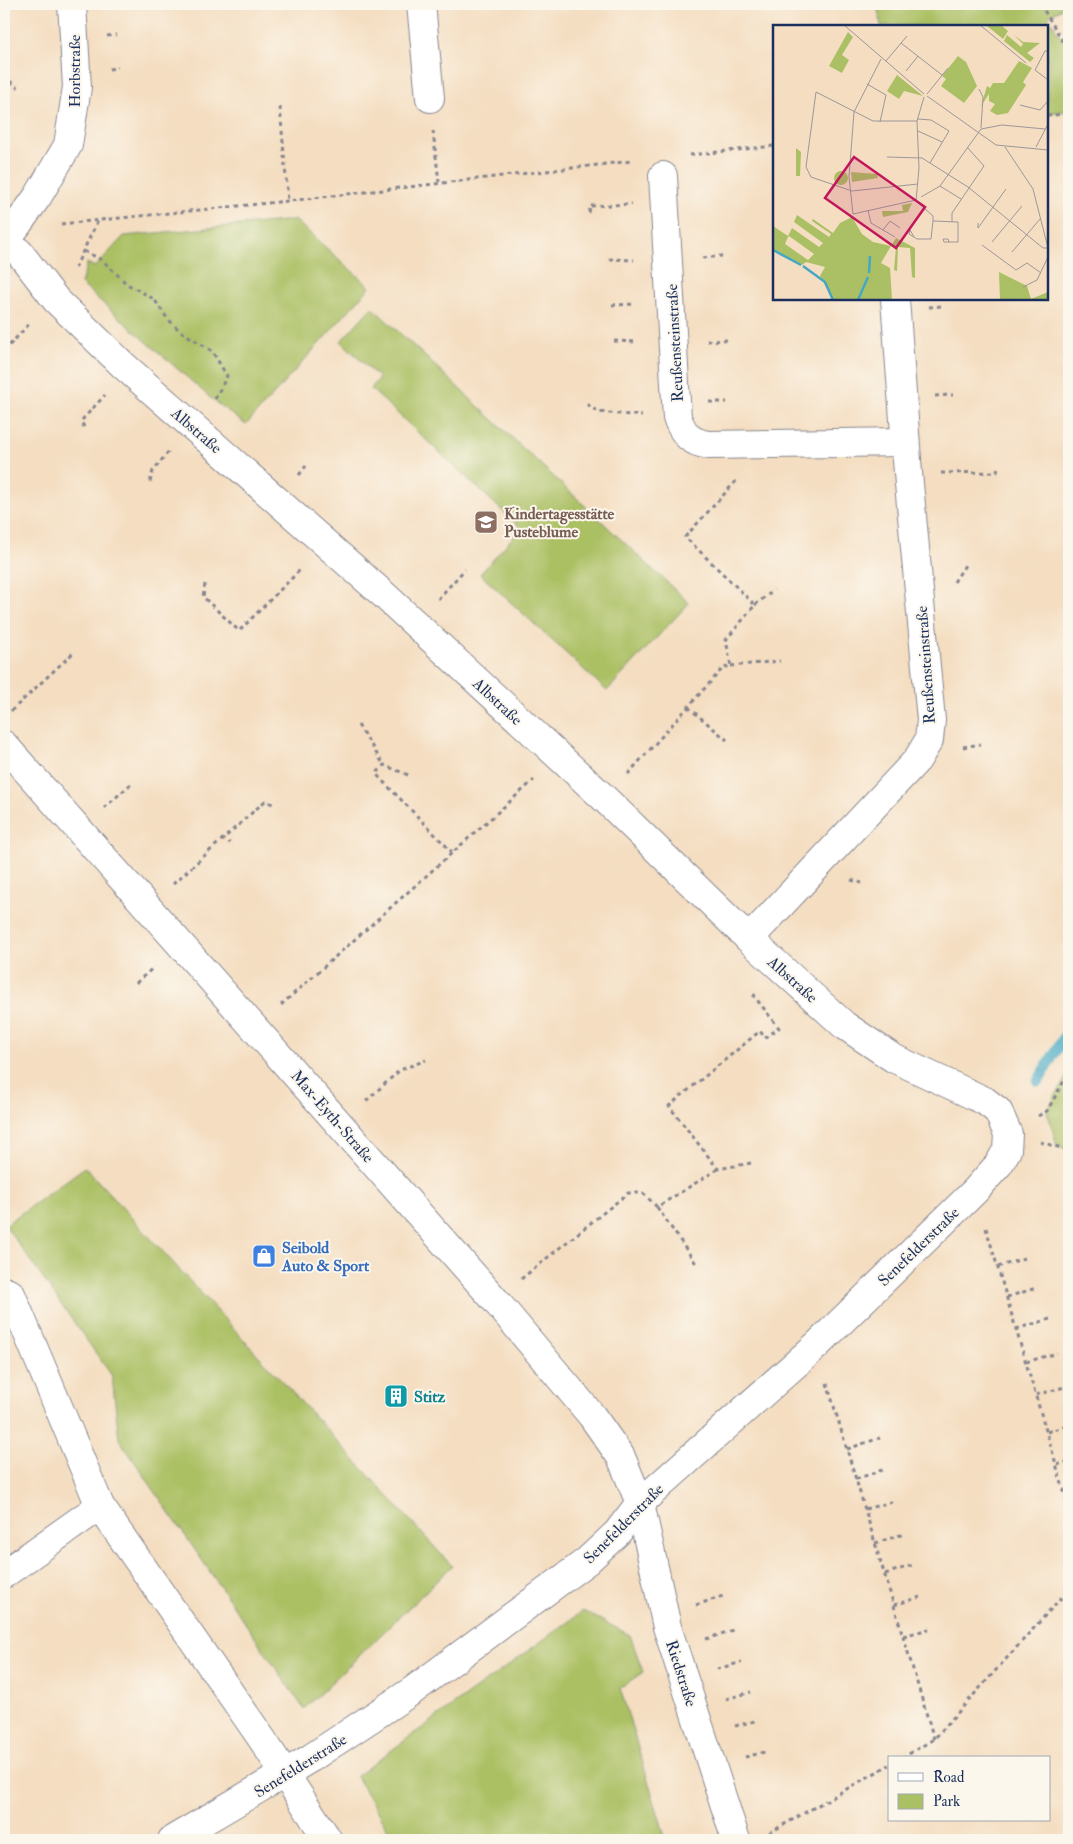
<svg xmlns="http://www.w3.org/2000/svg" width="1073" height="1844" viewBox="0 0 1073 1844" font-family="'IM FELL Double Pica',serif">
  <style>
    .green { fill: #abc064; stroke: #637861 }
    .lines { fill: none; stroke-linecap: round; stroke-linejoin: round }
    .stream { stroke: #44a8c4; stroke-width: 11 }
    .minor-casing { stroke: #88868f; stroke-width: 30 }
    .path { stroke: #88868f; stroke-width: 3; stroke-dasharray: 4 4; stroke-linecap: butt }
    .minor { stroke: #fff; stroke-width: 28 }
    .labels { text-anchor: middle; stroke-width: 4; stroke-linejoin: round; paint-order: stroke }
    .street-label { font-size: 16px; fill: #1b2f5e; stroke: #fbf7ec }
    .education-label { font-size: 16px; font-weight: bold; fill: #785e54; stroke: #fbf7ec; text-anchor: start }
    .shop-label { font-size: 16px; font-weight: bold; fill: #366cbe; stroke: #fbf7ec; text-anchor: start }
    .culture-label { font-size: 16px; font-weight: bold; fill: #0d838f; stroke: #fbf7ec; text-anchor: start }
    .inset-river { fill: none; stroke: #44a8c4; stroke-width: 2.5 }
    .inset-road { fill: none; stroke: #9d9799; stroke-width: 1 }
    .view { fill: #c2185b; fill-opacity: 0.15; stroke: #c2185b; stroke-width: 2.5 }
    .inset-edge { fill: none; stroke: #1b2f5e; stroke-width: 2.5 }
  </style>
  <rect width="100%" height="100%" fill="#fbf7ec"/>
  <filter id="ink" filterUnits="userSpaceOnUse"><feTurbulence type="fractalNoise" baseFrequency=".02" numOctaves="2"/><feDisplacementMap in="SourceGraphic" scale="10" xChannelSelector="R" yChannelSelector="G"/><feConvolveMatrix kernelMatrix="1 2 1 2 8 2 1 2 1" color-interpolation-filters="sRGB"/></filter>
  <filter id="wash" filterUnits="userSpaceOnUse"><feTurbulence type="fractalNoise" baseFrequency=".0096" numOctaves="4" result="noise"/><feDisplacementMap in="SourceGraphic" scale="20" xChannelSelector="R" yChannelSelector="G"/><feGaussianBlur stdDeviation="1.12" result="paint"/><feColorMatrix in="noise" values="0 0 0 0 0 0 0 0 0 0 0 0 0 0 0 0 0 1.4 0 .05"/><feComposite in="paint" operator="in"/></filter>
  <g filter="url(#wash)">
    <rect width="100%" height="100%" fill="#f4ddc0"/>
    <g class="green">
      <polygon points="877,4 1069,4 1048,16 1069,51 1069,111 1047,113 1047,26 881,26"/>
      <polygon points="295,220 370,287 246,425 214,401 81,284 87,263 95,267 124,236"/>
      <polygon points="372,307 689,603 607,691 480,574 521,528 371,389 379,378 341,341"/>
      <polygon points="1069,1072 1069,1150 1057,1146 1047,1111"/>
      <polygon points="85,1167 452,1566 304,1709 119,1439 112,1376 5,1225"/>
      <polygon points="583,1611 630,1635 643,1672 620,1688 666,1840 394,1840 356,1776"/>
    </g>
    <g class="lines">
      <polyline class="stream" points="1038,1081 1069,1029"/>
    </g>
  </g>
  <g filter="url(#ink)">
    <g class="lines">
      <g class="minor-casing">
        <g id="minor">
          <polyline points="421,4 430,98"/>
          <path d="M663,176L677,418C685,436 690,442 709,445L905,442"/>
          <polyline points="4,236 16,227 38,196 68,145 77,87 72,4"/>
          <polyline points="4,241 19,252 56,300 123,365 383,594 605,799 749,939 844,1025 893,1058 985,1101 998,1111 1008,1134 1007,1150 999,1164 975,1191 817,1345 640,1503 617,1533 587,1561 412,1691 311,1758 172,1840"/>
          <polyline points="4,745 495,1300 592,1416 621,1457 640,1503 667,1627 736,1840"/>
          <polyline points="749,939 917,760 929,740 931,720 908,473 895,299"/>
          <polyline points="4,1291 11,1294 100,1506 262,1739 328,1840"/>
          <polyline points="4,1574 100,1506"/>
        </g>
      </g>
      <g class="path">
        <polyline points="1040,4 1069,51"/>
        <polyline points="107,36 117,35"/>
        <polyline points="109,69 118,68"/>
        <polyline points="4,76 18,88"/>
        <polyline points="280,107 288,201"/>
        <polyline points="1047,116 1069,113"/>
        <polyline points="433,131 439,182"/>
        <polyline points="690,155 774,146"/>
        <polyline points="589,213 590,206 632,204"/>
        <polyline points="61,224 288,201 632,161"/>
        <polyline points="84,251 102,260 127,284 154,299 167,318 179,330 212,351 227,376 215,399"/>
        <polyline points="703,258 722,256"/>
        <polyline points="609,259 634,260"/>
        <polyline points="75,268 98,220"/>
        <polyline points="612,305 636,304"/>
        <polyline points="929,307 942,306"/>
        <polyline points="614,341 638,342"/>
        <polyline points="707,341 729,340"/>
        <polyline points="4,351 30,323"/>
        <polyline points="4,353 7,359"/>
        <polyline points="935,396 953,395"/>
        <polyline points="709,402 727,402"/>
        <polyline points="587,404 598,412 642,416"/>
        <polyline points="84,427 81,421 105,395"/>
        <polyline points="941,473 997,472 998,465"/>
        <polyline points="299,475 306,466"/>
        <polyline points="150,482 153,471 169,451"/>
        <polyline points="954,582 965,565"/>
        <polyline points="205,584 203,597 239,631 302,568"/>
        <polyline points="438,599 465,569"/>
        <polyline points="755,605 774,590"/>
        <polyline points="731,666 780,661"/>
        <polyline points="688,707 727,740"/>
        <polyline points="11,711 75,651"/>
        <polyline points="358,725 384,765"/>
        <polyline points="963,747 980,744"/>
        <polyline points="628,774 723,668 731,666 726,640 755,605 685,537 738,479"/>
        <polyline points="408,775 384,765 376,774 452,852"/>
        <polyline points="104,808 131,784"/>
        <polyline points="221,839 230,843"/>
        <polyline points="851,880 862,883"/>
        <polyline points="173,884 265,801 273,804"/>
        <polyline points="136,983 154,967"/>
        <polyline points="281,1005 534,780"/>
        <polyline points="366,1101 400,1070 426,1060"/>
        <polyline points="1038,1116 1047,1111 1069,1072"/>
        <polyline points="1040,1142 1069,1150"/>
        <polyline points="751,1163 718,1169 669,1106 760,1031 765,1038 779,1028 754,996 757,992"/>
        <polyline points="657,1207 697,1265"/>
        <polyline points="986,1228 1069,1508"/>
        <polyline points="998,1267 1024,1258"/>
        <polyline points="521,1279 628,1193 643,1193 657,1207 718,1169"/>
        <polyline points="1007,1297 1036,1288"/>
        <polyline points="1016,1329 1050,1319"/>
        <polyline points="1026,1362 1057,1353"/>
        <polyline points="827,1383 934,1739"/>
        <polyline points="1036,1395 1068,1386"/>
        <polyline points="1047,1432 1069,1425"/>
        <polyline points="847,1449 880,1438"/>
        <polyline points="1057,1465 1069,1461"/>
        <polyline points="856,1479 885,1469"/>
        <polyline points="865,1509 895,1501"/>
        <polyline points="875,1543 904,1534"/>
        <polyline points="885,1574 913,1565"/>
        <polyline points="696,1605 726,1595"/>
        <polyline points="894,1605 920,1597"/>
        <polyline points="903,1636 929,1629"/>
        <polyline points="706,1639 733,1630"/>
        <polyline points="717,1669 742,1662"/>
        <polyline points="726,1699 751,1692"/>
        <polyline points="735,1726 755,1721"/>
        <polyline points="745,1757 765,1752"/>
        <polyline points="902,1758 934,1739 1069,1589"/>
        <polyline points="769,1833 889,1765"/>
      </g>
      <use href="#minor" class="minor"/>
    </g>
  </g>
  <defs>
    <g id="school-square" transform="scale(1.25)"><rect x="-9" y="-9" width="18" height="18" rx="4" fill="#8d6e63" stroke="#fbf7ec"/><path d="M0-5L7-2L0 1L-7-2ZM-4 1L0 2.5L4 1V4Q0 6-4 4Z" fill="#fff"/></g>
    <g id="shop-square" transform="scale(1.25)"><rect x="-9" y="-9" width="18" height="18" rx="4" fill="#3f7fe0" stroke="#fbf7ec"/><path d="M-5-2.5h2.3a2.7 3.5 0 0 1 5.4 0H5L5.5 6h-11ZM-1.5-2.5h3a1.5 2.3 0 0 0-3 0Z" fill="#fff"/></g>
    <g id="building-square" transform="scale(1.25)"><rect x="-9" y="-9" width="18" height="18" rx="4" fill="#0f9aa8" stroke="#fbf7ec"/><path d="M-4-6H4V6H1V3H-1V6H-4ZM-2.5-4.3h1.7v1.8h-1.7ZM.8-4.3h1.7v1.8H.8ZM-2.5-1h1.7V.8h-1.7ZM.8-1h1.7V.8H.8Z" fill="#fff"/></g>
  </defs>
  <g fill-rule="evenodd">
    <use href="#school-square" x="486" y="522"/>
    <use href="#shop-square" x="264" y="1256"/>
    <use href="#building-square" x="396" y="1396"/>
  </g>
  <g class="labels">
    <g class="street-label">
      <text transform="translate(74 71) rotate(-90)" y="6">Horbstraße</text>
      <text transform="translate(674 343) rotate(-93)" y="6">Reußensteinstraße</text>
      <text transform="translate(197 430) rotate(41)" y="6">Albstraße</text>
      <text transform="translate(925 665) rotate(-94)" y="6">Reußensteinstraße</text>
      <text transform="translate(498 701) rotate(43)" y="6">Albstraße</text>
      <text transform="translate(793 979) rotate(42)" y="6">Albstraße</text>
      <text transform="translate(333 1116) rotate(49)" y="6">Max-Eyth-Straße</text>
      <text transform="translate(918 1246) rotate(-44)" y="6">Senefelderstraße</text>
      <text transform="translate(623 1523) rotate(-45)" y="6">Senefelderstraße</text>
      <text transform="translate(682 1673) rotate(72)" y="6">Riedstraße</text>
      <text transform="translate(300 1765) rotate(-32)" y="6">Senefelderstraße</text>
    </g>
    <g class="education-label">
      <text x="504" y="519">Kindertagesstätte<tspan x="504" dy="18">Pusteblume</tspan></text>
    </g>
    <g class="shop-label">
      <text x="282" y="1253">Seibold<tspan x="282" dy="18">Auto &amp; Sport</tspan></text>
    </g>
    <g class="culture-label">
      <text x="414" y="1402">Stitz</text>
    </g>
  </g>
  <g transform="translate(773 25)">
    <rect width="275" height="275" fill="#f4ddc0"/>
    <path d="M213,0H228L235,6L230,14ZM75,7L80,12L69,30L76,35L69,48L56,41ZM234,10L248,22L250,19L241,10L250,17L267,18L254,28L261,33L257,37L231,16ZM185,31L193,37L204,61L191,78L168,61L173,54L169,51ZM246,36L259,43L250,57L253,60L235,88L224,90L217,86L222,79L216,76V69L208,81L214,61L217,63L220,58H231ZM124,50L150,71L131,66L126,74L114,66ZM23,123L28,127L27,151H23ZM61 153a7 7 0 1 1 14 0a7 7 0 1 1-14 0ZM78,147L104,149L105,153L79,157ZM139,178L135,187L110,192L109,186H130L129,180ZM24,190L56,212L58,209L39,196L40,194L60,208L67,198L79,192L89,209L100,217L118,221L123,213L142,223V253L139,252L137,223L125,222L124,246L121,245L123,222L118,221L108,238L117,243L119,275H60L47,251L52,242L33,237L29,240L0,225V201L15,211L19,203L46,222L50,218L21,197ZM15,212L16,211L41,229L35,235L12,219ZM226,247L254,261L258,274L275,267V275H227Z" fill="#abc064" fill-rule="evenodd"/>
    <path class="inset-river" d="M0,225L28,240M30,241L52,257L60,275M96,248L97,231M85,275L95,252"/>
    <path class="inset-road" d="M71,0L151,69M207,0L253,38M128,18L169,50M275,26H272L262,45L275,55M108,34L81,87L76,152L80,189L143,175M113,36L134,11M133,46L145,31M94,59L113,70L107,97M206,64L210,72L208,103M154,69L175,43M154,71L223,120L275,125M151,72L144,96L146,143L143,176L160,191V196M247,80L267,85L275,76M145,94L158,95L176,106L157,138M144,96H100L43,67L33,142L38,152L79,166L145,159M208,104L229,100L272,104M145,106L169,117M232,122L260,164L275,223M263,122L275,99M114,132L149,133L195,162L270,223H275M167,161L188,174M148,172L167,161L208,104M95,185L98,198L122,212M160,196L185,197V217H171L170,214H175L176,217M179,197V188L211,141L194,122M205,198V203L233,164M110,205L117,196L127,203M141,212L137,205L136,209L144,214H158L160,196M219,217L249,181M209,220L243,245L254,238L268,248M239,227L267,194M250,262L264,255L275,232"/>
    <path class="view" d="M81,132L152,182L123,223L52,173Z"/>
    <rect width="275" height="275" class="inset-edge"/>
  </g>
  <rect width="1073" height="1844" fill="none" stroke="#fbf7ec" stroke-width="20"/>
  <rect x="888" y="1756" width="162" height="65" fill="#fbf7ec" stroke="#a1a7b3"/>
  <rect x="898" y="1773" width="25" height="8" fill="#ffffff" stroke="#a1a7b3"/>
  <text x="933" y="1782" font-size="15" fill="#1b2f5e">Road</text>
  <rect x="898" y="1794" width="25" height="15" fill="#abc064" stroke="#a1a7b3"/>
  <text x="933" y="1806" font-size="15" fill="#1b2f5e">Park</text>
</svg>
